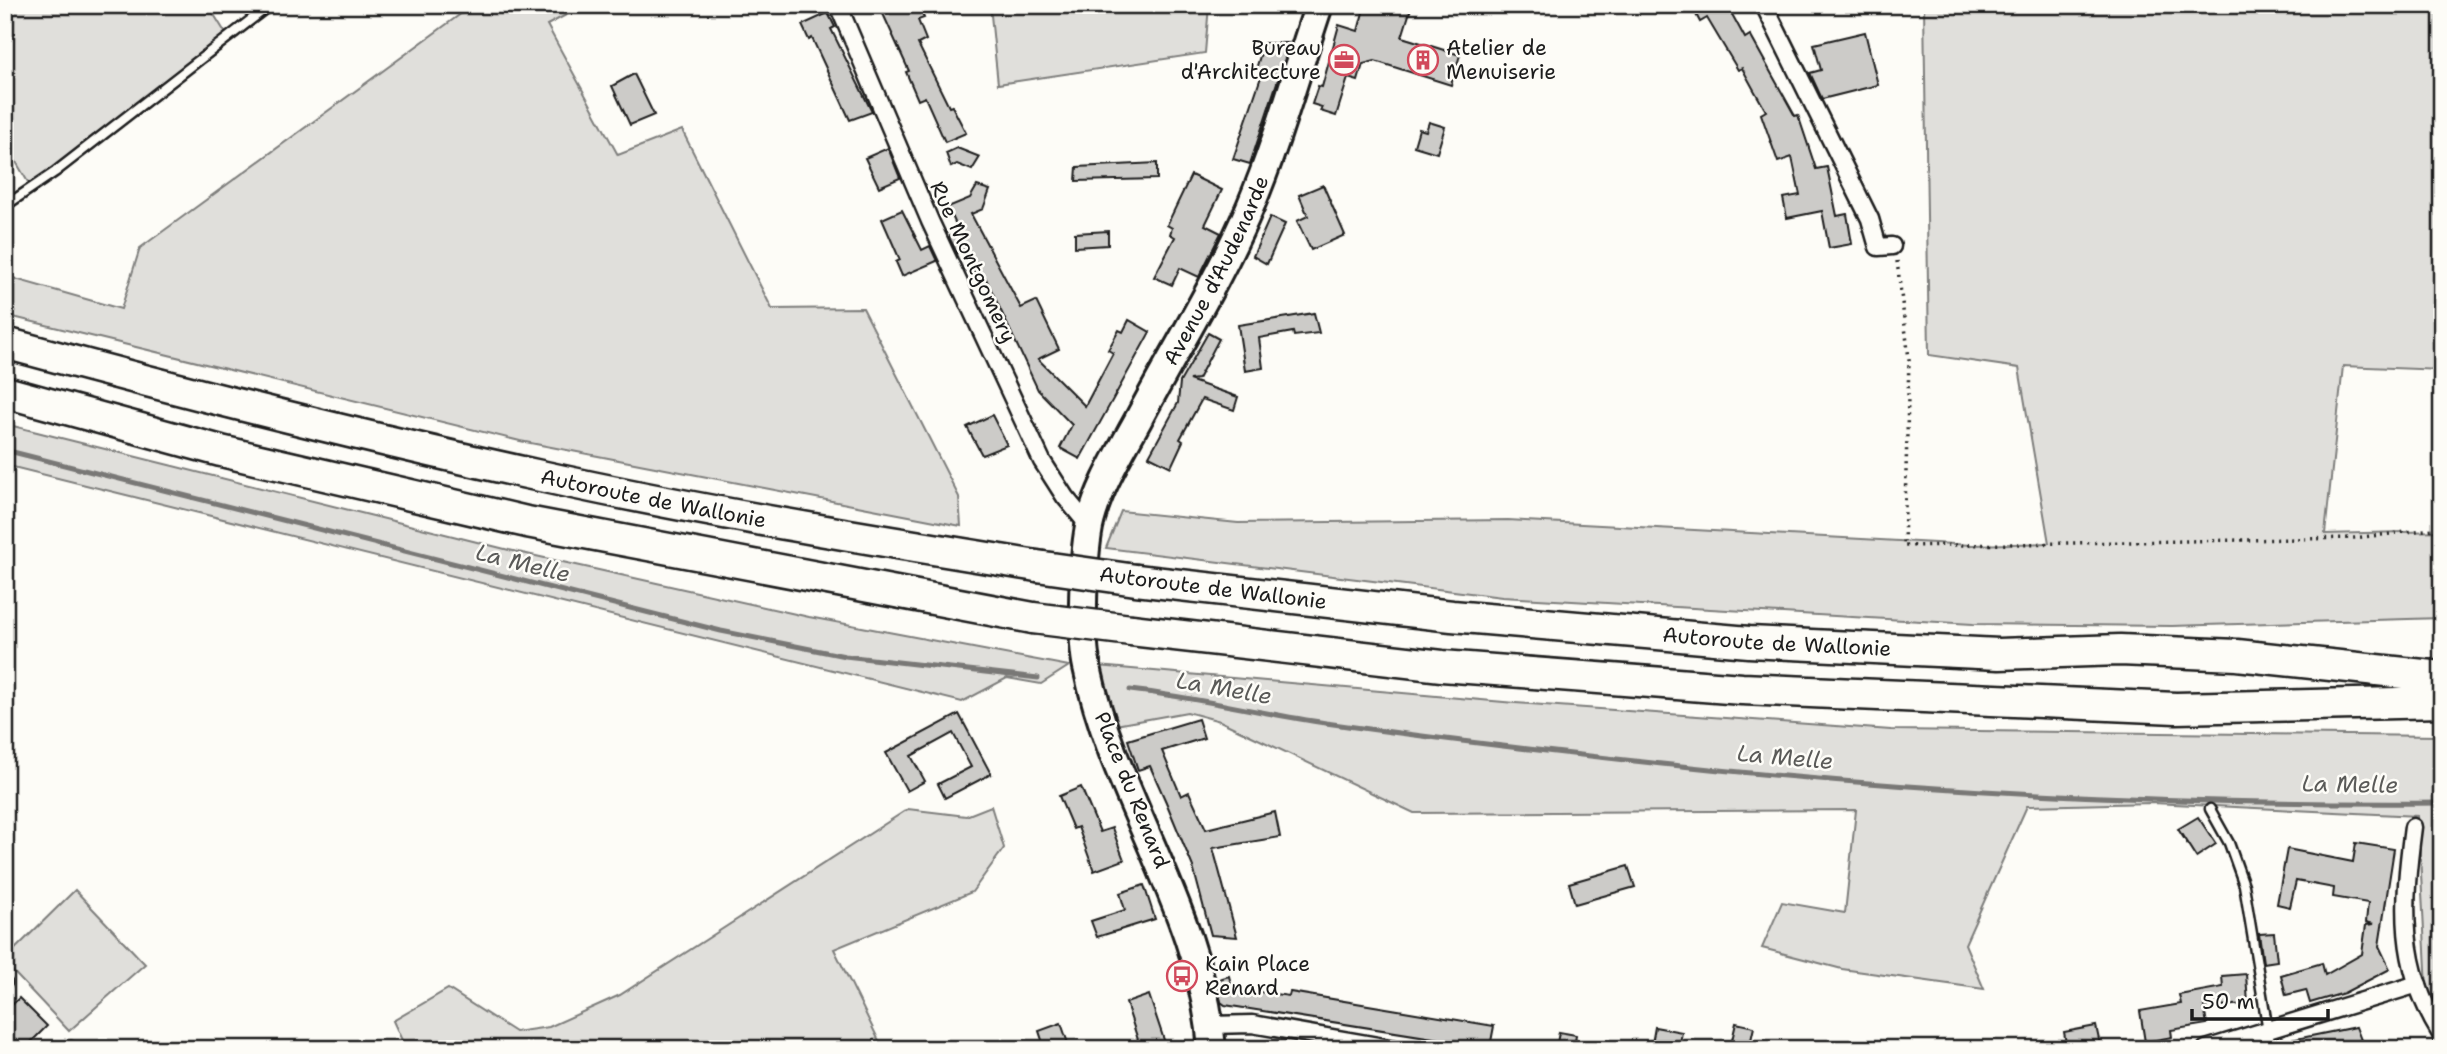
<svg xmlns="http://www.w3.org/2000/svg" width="2447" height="1054" viewBox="0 0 2447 1054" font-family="'Shantell Sans',sans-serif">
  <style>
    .green { fill: #e0dfdb; stroke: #7e7e7c; stroke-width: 2 }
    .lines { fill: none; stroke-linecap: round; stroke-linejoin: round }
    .stream { stroke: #797876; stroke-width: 5 }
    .building { fill: #cccbc8; stroke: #1c1c1c; stroke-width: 2 }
    .lane-casing { stroke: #1c1c1c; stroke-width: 13 }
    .street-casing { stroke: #1c1c1c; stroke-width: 21 }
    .primary-casing { stroke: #1c1c1c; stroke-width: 32 }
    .highway-casing { stroke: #1c1c1c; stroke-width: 35 }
    .path { stroke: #1c1c1c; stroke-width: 3.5; stroke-dasharray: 2 5; stroke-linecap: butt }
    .lane { stroke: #fdfcf7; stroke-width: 8 }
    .street { stroke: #fdfcf7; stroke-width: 16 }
    .primary { stroke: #fdfcf7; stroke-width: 26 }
    .highway { stroke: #fdfcf7; stroke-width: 30 }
    .highway-bridge-casing { stroke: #1c1c1c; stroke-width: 35; stroke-linecap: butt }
    .highway-bridge { stroke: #fdfcf7; stroke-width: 30 }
    .labels { text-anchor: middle; stroke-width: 5; stroke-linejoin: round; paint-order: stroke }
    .poi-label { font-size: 21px; fill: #1c1c1c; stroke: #fdfcf7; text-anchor: start }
    .street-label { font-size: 21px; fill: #1c1c1c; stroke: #fdfcf7 }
    .water-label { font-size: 23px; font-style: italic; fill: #5a5a58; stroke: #fdfcf7 }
  </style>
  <rect width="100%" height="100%" fill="#fdfcf7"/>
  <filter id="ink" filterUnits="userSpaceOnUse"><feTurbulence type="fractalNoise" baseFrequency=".0143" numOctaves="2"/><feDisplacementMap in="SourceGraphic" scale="14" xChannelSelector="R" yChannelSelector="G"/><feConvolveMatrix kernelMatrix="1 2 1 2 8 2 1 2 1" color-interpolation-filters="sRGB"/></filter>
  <g filter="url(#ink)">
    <g class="green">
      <polygon points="5,5 208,5 228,37 32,189 5,143"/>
      <polygon points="473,5 585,5 547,25 618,155 682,130 772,309 863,308 959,497 961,526 520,441 5,315 5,276 121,309 140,248"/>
      <polygon points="990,5 1209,5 1205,53 998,84"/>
      <polygon points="1924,5 2442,5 2442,370 2343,366 2325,534 2442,531 2442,618 2172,626 1973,624 1502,597 1106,548 1121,511 1238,523 1508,520 1972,545 2049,543 2019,368 1929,355"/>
      <polygon points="5,424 509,550 809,617 1069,666 1041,684 1007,678 962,702 5,465"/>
      <polygon points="1098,666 1515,703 1891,730 2442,736 2442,1009 2427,988 2418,816 2153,803 2027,806 1965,944 1984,989 1842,969 1762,948 1782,902 1845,913 1856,810 1414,813 1220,721 1187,712 1110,726"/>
      <polygon points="991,806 1004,848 972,892 834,949 883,1049 406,1049 393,1021 448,989 515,1032 549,1027 620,995 908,809 966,816"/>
      <polygon points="75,890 145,964 69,1031 5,963 5,959"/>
    </g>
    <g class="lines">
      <g class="stream">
        <polyline points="5,450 721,631 845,656 1038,678"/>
        <path d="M1130,690C1197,697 1261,714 1326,723C1438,739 1550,752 1662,764C1920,792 2182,805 2442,803"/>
      </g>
    </g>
    <g class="building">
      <polygon points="879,5 918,5 924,18 918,20 926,40 918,44 949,107 952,106 966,133 945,142 925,97 918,100 906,72 909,71"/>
      <polygon points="1365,5 1412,5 1402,37 1460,55 1451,85 1375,61 1363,64 1358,81 1348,78 1336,116 1320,111 1322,107 1312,104 1318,86 1322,87 1339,25 1358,31"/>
      <polygon points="1691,5 1730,5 1728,7 1745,38 1750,35 1795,116 1798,115 1816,169 1827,167 1837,216 1847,214 1852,244 1829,248 1822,211 1787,218 1783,198 1800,195 1792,157 1778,162 1761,114 1766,111 1754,90 1742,68 1738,70 1707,18 1700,22"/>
      <polygon points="828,13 835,27 831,29 872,112 850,120 812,38 809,40 802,25"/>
      <polygon points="1865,32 1878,85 1822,99 1810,73 1821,70 1814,44"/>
      <polygon points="1264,43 1290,43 1250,164 1233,159 1263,71 1256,69"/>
      <polygon points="634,74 654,115 630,125 612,86"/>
      <polygon points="1429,122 1445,127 1437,153 1414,146 1419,129 1426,131"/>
      <polygon points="888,148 900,178 879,187 865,158"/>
      <polygon points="957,148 980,157 972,170 957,164 951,167 946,153"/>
      <polygon points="1157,163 1157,179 1076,181 1077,167"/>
      <polygon points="1191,175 1222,190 1205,225 1221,233 1199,277 1180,268 1172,285 1154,277 1175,237 1170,234 1172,228 1167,225"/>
      <polygon points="1323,185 1345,235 1311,250 1297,221 1308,216 1299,195"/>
      <polygon points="977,186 990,190 983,209 971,214 1021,308 1036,301 1059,349 1038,359 1085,406 1113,353 1108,350 1119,330 1123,332 1129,320 1150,332 1080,459 1060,448 1072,425 1038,390 986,279 979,283 963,250 957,253 949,237 958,229 948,207 970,198"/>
      <polygon points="902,210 922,250 930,246 937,261 902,276 896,262 900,260 882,219"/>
      <polygon points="1270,217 1285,224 1267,264 1253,256"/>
      <polygon points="1108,231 1108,245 1075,247 1075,233"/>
      <polygon points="1314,313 1319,333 1294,336 1293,332 1259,338 1263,368 1245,371 1238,325"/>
      <polygon points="1208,333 1219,339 1198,379 1189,380 1238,397 1234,410 1202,399 1180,439 1183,441 1171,467 1149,456 1178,403 1180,382"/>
      <polygon points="992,415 1007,445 982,455 967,427"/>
      <polygon points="959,714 991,774 945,798 938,784 971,767 953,733 911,756 925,781 907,791 886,753"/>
      <polygon points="1198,719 1204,738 1162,751 1181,796 1189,792 1206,829 1275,812 1280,837 1213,848 1237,937 1211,935 1193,867 1166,802 1150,766 1138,770 1128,740"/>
      <polygon points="1081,787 1100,832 1112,828 1124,860 1094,871 1078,827 1073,829 1059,796"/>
      <polygon points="2198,817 2216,844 2196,857 2178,829"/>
      <polygon points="2356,843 2394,849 2379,946 2390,969 2344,993 2310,1003 2306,990 2286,995 2281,975 2322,963 2325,975 2362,954 2366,925 2374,924 2366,922 2368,903 2333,897 2334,888 2296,881 2290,907 2277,904 2287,849 2353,862"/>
      <polygon points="1628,866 1635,887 1575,904 1569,883"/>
      <polygon points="1144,885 1155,919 1097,937 1091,921 1125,910 1120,893"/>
      <polygon points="2274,933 2277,961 2263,963 2259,934"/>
      <polygon points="2246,974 2248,1004 2204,1007 2207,1024 2171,1030 2172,1037 2145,1042 2140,1011 2181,1004 2179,995 2223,987 2222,976"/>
      <polygon points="1229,976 1232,988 1289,996 1290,992 1494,1026 1490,1047 1225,1005 1221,1002 1216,980"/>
      <polygon points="1149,995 1167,1049 1141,1049 1126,1003"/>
      <polygon points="19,998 47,1026 24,1049 5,1049 5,1012"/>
      <polygon points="1061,1023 1070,1049 1045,1049 1039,1031"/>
      <polygon points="1736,1023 1754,1027 1749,1049 1730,1049"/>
      <polygon points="2096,1026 2101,1049 2067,1049 2064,1032"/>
      <polygon points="1655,1027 1682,1032 1679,1049 1651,1049"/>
      <polygon points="2356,1027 2361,1040 2330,1049 2282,1049 2281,1042"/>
      <polygon points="1559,1032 1576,1035 1574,1049 1556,1049"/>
    </g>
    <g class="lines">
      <g class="lane-casing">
        <g id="lane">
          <polyline points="5,206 55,172 270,5"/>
          <polyline points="2210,809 2229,843 2244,885 2271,1049"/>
          <polyline points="5,984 7,983"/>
          <polyline points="68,1049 71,1046"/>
        </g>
      </g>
      <g class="street-casing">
        <g id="street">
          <polyline points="838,5 930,221 1042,461 1065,497 1089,526"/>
          <polyline points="1764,5 1870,219 1878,247 1892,246"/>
          <path d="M2413,827C2403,904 2398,966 2442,1036"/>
          <polyline points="1210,1025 1252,1024 1395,1049"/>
          <polyline points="2206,1049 2418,984"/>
        </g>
      </g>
      <g class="primary-casing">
        <g id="primary">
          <path id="s1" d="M1212,1049C1202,912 1114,798 1087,667C1080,635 1083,559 1089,527C1097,490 1120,453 1138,420C1175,350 1219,280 1250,207C1277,144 1297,70 1319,5"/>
        </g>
      </g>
      <g class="highway-casing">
        <g id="highway">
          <path id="s2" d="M5,343C181,391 358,436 536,475C702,512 870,539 1037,566"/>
          <polyline points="5,392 221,451 527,522 1033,618"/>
          <path id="s3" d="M1136,580L1452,616L1749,642L1999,654L2120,650L2237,655L2442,677"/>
          <polyline points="1131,630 1442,666 1742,689 2176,708 2442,702"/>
        </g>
      </g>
      <polyline class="path" points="1897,261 1909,359 1904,546 2354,538 2442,528"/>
      <use href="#lane" class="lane"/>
      <use href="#street" class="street"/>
      <use href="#primary" class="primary"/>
      <use href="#highway" class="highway"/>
      <g class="highway-bridge-casing">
        <g id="highway-bridge">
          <polyline points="1037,566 1136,580"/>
          <polyline points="1033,618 1131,630"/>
        </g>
      </g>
      <use href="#highway-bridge" class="highway-bridge"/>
    </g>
  </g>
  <defs>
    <g id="office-ring" transform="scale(1.575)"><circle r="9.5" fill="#fdfcf7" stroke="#d1495b" stroke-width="1.5"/><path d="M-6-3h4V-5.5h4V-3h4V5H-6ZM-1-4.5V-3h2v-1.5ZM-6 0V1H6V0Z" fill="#d1495b"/></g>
    <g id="building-ring" transform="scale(1.575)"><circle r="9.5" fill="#fdfcf7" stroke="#d1495b" stroke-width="1.5"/><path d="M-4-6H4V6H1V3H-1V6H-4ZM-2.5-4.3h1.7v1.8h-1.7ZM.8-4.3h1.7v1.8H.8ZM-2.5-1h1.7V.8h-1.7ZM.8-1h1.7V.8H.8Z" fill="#d1495b"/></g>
    <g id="bus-ring" transform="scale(1.575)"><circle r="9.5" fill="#fdfcf7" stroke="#d1495b" stroke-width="1.5"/><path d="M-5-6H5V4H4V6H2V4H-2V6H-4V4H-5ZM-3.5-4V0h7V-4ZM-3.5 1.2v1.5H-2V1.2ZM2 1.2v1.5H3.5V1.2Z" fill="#d1495b"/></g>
  </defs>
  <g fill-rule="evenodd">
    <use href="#office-ring" x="1344" y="60"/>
    <use href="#building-ring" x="1423" y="60"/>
    <use href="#bus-ring" x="1182" y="976"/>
  </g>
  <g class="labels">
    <g class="poi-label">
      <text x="1321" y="55" text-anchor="end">Bureau<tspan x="1321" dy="24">d'Architecture</tspan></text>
      <text x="1446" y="55">Atelier de<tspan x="1446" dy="24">Menuiserie</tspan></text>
      <text x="1205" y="971">Kain Place<tspan x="1205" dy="24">Renard</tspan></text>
    </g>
    <g class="street-label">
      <text transform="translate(973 262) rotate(65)" y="7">Rue Montgomery</text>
      <text dy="7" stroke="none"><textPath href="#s1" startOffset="831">Avenue d'Audenarde</textPath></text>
      <text dy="7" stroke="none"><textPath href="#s2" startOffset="667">Autoroute de Wallonie</textPath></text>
      <text transform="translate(1213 588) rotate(7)" y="7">Autoroute de Wallonie</text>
      <text dy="7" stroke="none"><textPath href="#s3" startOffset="644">Autoroute de Wallonie</textPath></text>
      <text transform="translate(1132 790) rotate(68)" y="7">Place du Renard</text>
    </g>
    <g class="water-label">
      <text transform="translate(523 563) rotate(14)" y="8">La Melle</text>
      <text transform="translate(1224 688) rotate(10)" y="8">La Melle</text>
      <text transform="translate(1785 757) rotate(5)" y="8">La Melle</text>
      <text transform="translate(2350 784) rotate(1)" y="8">La Melle</text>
    </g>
  </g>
  <rect width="2447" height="1054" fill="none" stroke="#fdfcf7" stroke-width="28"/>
  <rect x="14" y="14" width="2419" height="1026" fill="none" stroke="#1c1c1c" stroke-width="2.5" filter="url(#ink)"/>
  <path d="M2192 1009v10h136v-10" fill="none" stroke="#1c1c1c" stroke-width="3.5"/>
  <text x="2202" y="1009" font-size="21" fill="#1c1c1c" stroke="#fdfcf7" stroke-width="5" paint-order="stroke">50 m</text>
</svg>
